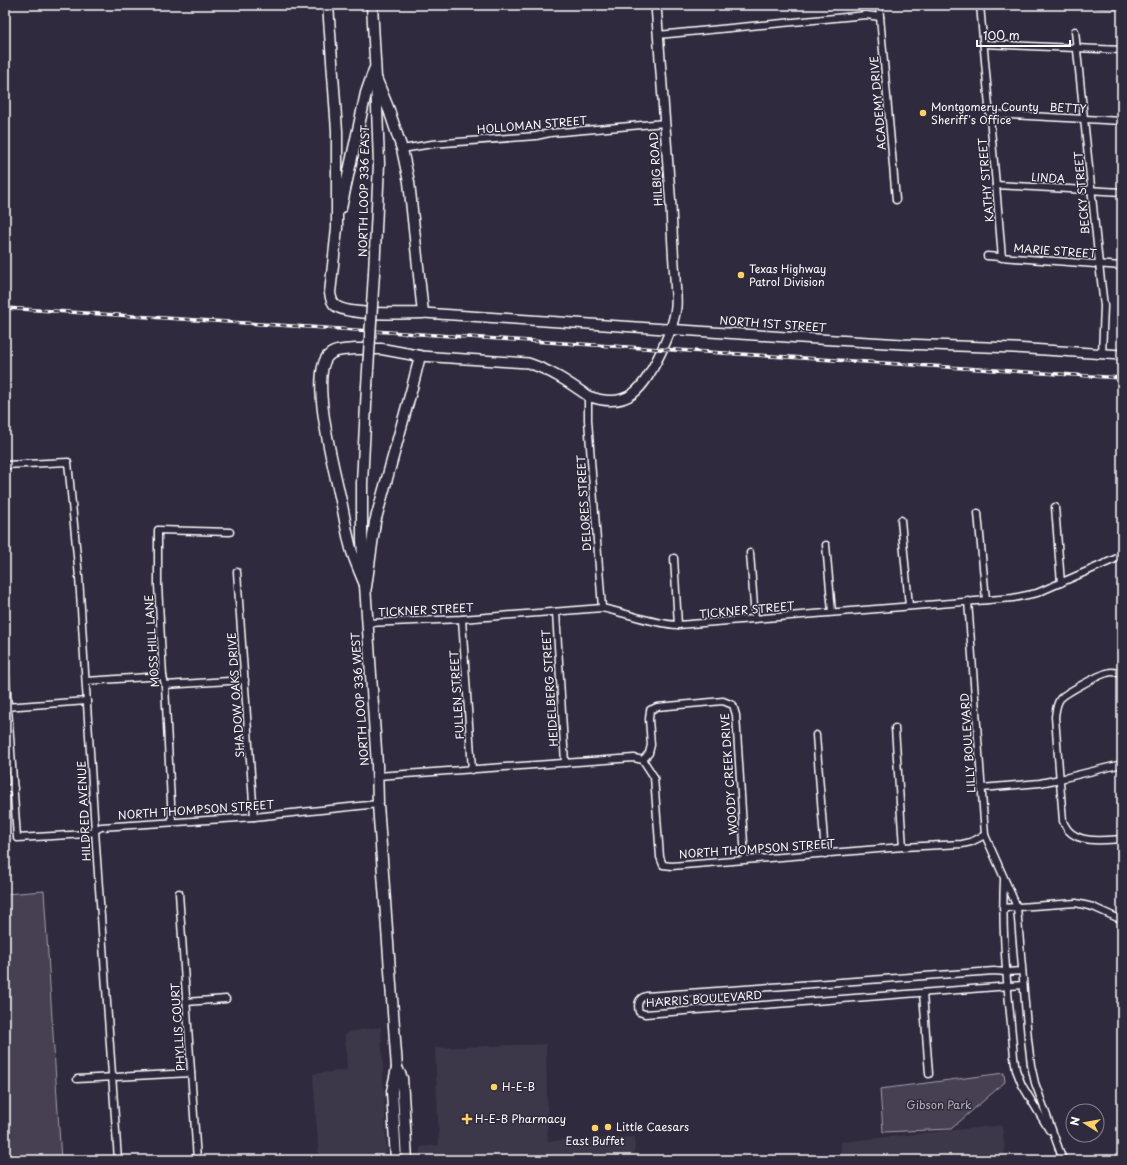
<svg xmlns="http://www.w3.org/2000/svg" width="1127" height="1165" viewBox="0 0 1127 1165" font-family="'Playpen Sans',sans-serif">
  <style>
    .built { fill: #3c3749 }
    .green { fill: #464152; stroke: #a2a0a8 }
    .lines { fill: none; stroke-linecap: round; stroke-linejoin: round }
    .street-casing { stroke: #fff; stroke-width: 9 }
    .secondary-casing { stroke: #fff; stroke-width: 12 }
    .primary-casing { stroke: #fff; stroke-width: 13 }
    .street { stroke: #2f2a3d; stroke-width: 6 }
    .secondary { stroke: #2f2a3d; stroke-width: 9 }
    .primary { stroke: #2f2a3d; stroke-width: 10 }
    .rail-casing { stroke: #fff; stroke-width: 3.5 }
    .rail { stroke: #2f2a3d; stroke-width: 2; stroke-dasharray: 6; stroke-linecap: butt }
    .primary-bridge-casing { stroke: #fff; stroke-width: 13; stroke-linecap: butt }
    .primary-bridge { stroke: #2f2a3d; stroke-width: 10 }
    .poi-dot { fill: #ffd166; stroke: #2f2a3d; stroke-width: 1.5 }
    .labels { text-anchor: middle; stroke-width: 3; stroke-linejoin: round; paint-order: stroke }
    .street-label { font-size: 11px; fill: #fff; stroke: #2f2a3d }
    .poi-label { font-size: 11px; fill: #fff; stroke: #2f2a3d; text-anchor: start }
    .park-label { font-size: 11px; fill: #b5b3ba; stroke: #2f2a3d }
  </style>
  <rect width="100%" height="100%" fill="#2f2a3d"/>
  <filter id="ink" filterUnits="userSpaceOnUse"><feTurbulence type="fractalNoise" baseFrequency=".025" numOctaves="2"/><feDisplacementMap in="SourceGraphic" scale="8" xChannelSelector="R" yChannelSelector="G"/><feConvolveMatrix kernelMatrix="1 2 1 2 8 2 1 2 1" color-interpolation-filters="sRGB"/></filter>
  <g filter="url(#ink)">
    <g class="built">
      <polygon points="381,1027 387,1160 319,1160 313,1074 347,1070 345,1035 349,1032"/>
      <polygon points="546,1044 548,1141 635,1137 634,1160 420,1160 420,1147 439,1145 435,1048"/>
      <polygon points="1002,1125 1006,1160 841,1160 841,1142"/>
    </g>
    <g class="green">
      <polygon points="1055,5 1122,5 1122,10"/>
      <polygon points="44,891 61,1160 5,1160 5,894"/>
      <polygon points="1004,1073 1005,1082 951,1129 883,1132 880,1089"/>
    </g>
    <g class="lines">
      <g class="street-casing">
        <g id="street">
          <polyline points="879,5 896,200"/>
          <polyline points="980,5 996,185 1002,258"/>
          <polyline points="1075,31 1099,264 1104,306 1102,354"/>
          <polyline points="658,35 866,15 880,17"/>
          <polyline points="984,44 1122,50"/>
          <polyline points="990,114 1122,121"/>
          <polyline points="402,149 432,144 536,136 550,133 665,123"/>
          <polyline points="996,185 1122,192"/>
          <polyline points="987,256 1122,266"/>
          <polyline points="588,396 588,420 602,608"/>
          <polyline points="5,465 68,462 79,577 95,831 118,1160"/>
          <polyline points="1055,507 1061,583"/>
          <polyline points="978,513 986,600"/>
          <polyline points="901,520 909,606"/>
          <polyline points="826,545 832,612"/>
          <polyline points="750,553 755,619"/>
          <polyline points="674,558 678,625"/>
          <polyline points="237,572 254,817"/>
          <polyline points="968,601 985,835 1017,907 1028,1039 1031,1065 1035,1083 1063,1160"/>
          <polyline points="556,612 565,763"/>
          <polyline points="462,619 472,770"/>
          <path d="M367,623L462,619L602,608C627,613 652,624 678,625L1013,598L1037,593L1122,556"/>
          <polyline points="5,664 17,838 88,834 101,827 254,817 378,804"/>
          <path d="M1122,675C1117,672 1112,671 1107,673C1099,675 1065,693 1060,699C1056,705 1056,710 1055,717L1063,821C1064,824 1066,827 1068,830C1080,844 1105,840 1122,839"/>
          <polyline points="86,681 163,676"/>
          <polyline points="165,685 245,680"/>
          <polyline points="5,707 87,701"/>
          <polyline points="895,728 903,847"/>
          <polyline points="816,735 825,854"/>
          <polyline points="643,760 649,753 651,745 649,719 650,710 657,707 723,701 733,705 736,715 745,859"/>
          <polyline points="377,776 634,758 643,760 654,777 660,857 663,865 672,866 903,847 962,844 971,842 985,835"/>
          <polyline points="981,788 1040,783 1060,779 1122,764"/>
          <polyline points="5,789 14,788"/>
          <polyline points="172,822 165,685 163,676 158,585 158,530 230,532"/>
          <path d="M1004,880C1001,939 1009,998 1014,1057L1016,1070L1022,1085L1049,1130"/>
          <polyline points="179,893 197,1160"/>
          <polyline points="1003,908 1076,903 1093,907 1122,920"/>
          <path d="M1022,971L1006,972L994,971L646,996C638,998 637,1005 639,1012L645,1014L1023,985"/>
          <polyline points="923,993 929,1074"/>
          <polyline points="186,1002 226,999"/>
          <polyline points="77,1079 191,1073"/>
        </g>
      </g>
      <g class="secondary-casing">
        <g id="secondary">
          <polyline points="423,313 801,338 903,344 1014,348 1122,355"/>
          <path d="M420,356L528,363C552,371 568,382 588,396C629,411 643,388 659,356C667,340 674,324 676,307C677,298 675,287 675,277C673,254 672,231 671,207C666,140 661,72 656,5"/>
        </g>
      </g>
      <g class="primary-casing">
        <g id="primary">
          <path d="M328,5L337,131V228L330,293C331,299 332,303 336,306C350,316 404,313 423,313L409,182L402,149L389,110L376,78"/>
          <polyline points="372,5 376,78 379,164 374,273"/>
          <polyline points="341,208 366,93 374,70"/>
          <path d="M355,349H382L420,356L412,388L375,522L366,587C361,575 356,564 352,552C347,536 345,518 341,501C335,472 310,381 327,357C334,349 345,350 355,349Z"/>
          <polyline points="367,386 362,483 362,540 377,765 378,804 397,1068 392,1091 396,1160"/>
          <polyline points="397,1068 402,1078 407,1160"/>
        </g>
      </g>
      <use href="#street" class="street"/>
      <use href="#secondary" class="secondary"/>
      <use href="#primary" class="primary"/>
      <g class="rail-casing">
        <polyline id="rail" points="5,308 1122,378"/>
      </g>
      <use href="#rail" class="rail"/>
      <g class="primary-bridge-casing">
        <polyline id="primary-bridge" points="367,386 374,273"/>
      </g>
      <use href="#primary-bridge" class="primary-bridge"/>
    </g>
  </g>
  <g class="poi-dot">
    <circle cx="923" cy="113" r="4"/>
    <circle cx="741" cy="275" r="4"/>
    <circle cx="494" cy="1087" r="4"/>
    <path d="M465 1113h4v4h4v4h-4v4h-4v-4h-4v-4h4z"/>
    <circle cx="608" cy="1127" r="4"/>
    <circle cx="595" cy="1128" r="4"/>
  </g>
  <g class="labels">
    <g class="street-label">
      <text transform="translate(878 103) rotate(-95)" y="4">ACADEMY DRIVE</text>
      <text transform="translate(1068 108) rotate(3)" y="4">BETTY</text>
      <text transform="translate(532 125) rotate(-5)" y="4">HOLLOMAN STREET</text>
      <text transform="translate(656 169) rotate(-94)" y="4">HILBIG ROAD</text>
      <text transform="translate(1048 178) rotate(3)" y="4">LINDA</text>
      <text transform="translate(986 180) rotate(-95)" y="4">KATHY STREET</text>
      <text transform="translate(364 191) rotate(-89)" y="4">NORTH LOOP 336 EAST</text>
      <text transform="translate(1082 193) rotate(-95)" y="4">BECKY STREET</text>
      <text transform="translate(1055 251) rotate(4)" y="4">MARIE STREET</text>
      <text transform="translate(773 324) rotate(4)" y="4">NORTH 1ST STREET</text>
      <text transform="translate(584 503) rotate(-94)" y="4">DELORES STREET</text>
      <text transform="translate(426 610) rotate(-3)" y="4">TICKNER STREET</text>
      <text transform="translate(747 610) rotate(-5)" y="4">TICKNER STREET</text>
      <text transform="translate(152 641) rotate(-94)" y="4">MOSS HILL LANE</text>
      <text transform="translate(550 688) rotate(-94)" y="4">HEIDELBERG STREET</text>
      <text transform="translate(236 695) rotate(-94)" y="4">SHADOW OAKS DRIVE</text>
      <text transform="translate(457 695) rotate(-94)" y="4">FULLEN STREET</text>
      <text transform="translate(360 699) rotate(-94)" y="4">NORTH LOOP 336 WEST</text>
      <text transform="translate(968 743) rotate(-94)" y="4">LILLY BOULEVARD</text>
      <text transform="translate(729 774) rotate(-94)" y="4">WOODY CREEK DRIVE</text>
      <text transform="translate(196 810) rotate(-4)" y="4">NORTH THOMPSON STREET</text>
      <text transform="translate(84 811) rotate(-93)" y="4">HILDRED AVENUE</text>
      <text transform="translate(757 849) rotate(-4)" y="4">NORTH THOMPSON STREET</text>
      <text transform="translate(704 999) rotate(-4)" y="4">HARRIS BOULEVARD</text>
      <text transform="translate(178 1027) rotate(-94)" y="4">PHYLLIS COURT</text>
    </g>
    <g class="poi-label">
      <text x="931" y="111">Montgomery County<tspan x="931" dy="13">Sheriff's Office</tspan></text>
      <text x="749" y="273">Texas Highway<tspan x="749" dy="13">Patrol Division</tspan></text>
      <text x="502" y="1091">H-E-B</text>
      <text x="475" y="1123">H-E-B Pharmacy</text>
      <text x="616" y="1131">Little Caesars</text>
      <text x="595" y="1145" text-anchor="middle">East Buffet</text>
    </g>
    <g class="park-label">
      <text x="939" y="1109">Gibson Park</text>
    </g>
  </g>
  <rect width="1127" height="1165" fill="none" stroke="#2f2a3d" stroke-width="20"/>
  <rect x="10" y="10" width="1107" height="1145" fill="none" stroke="#fff" stroke-width="1.5" filter="url(#ink)"/>
  <g transform="translate(1085 1123) rotate(281)"><circle r="19" fill="#2f2a3d" stroke="#827f8b"/>
  <path d="M0-3L7 15L0 10L-7 15Z" fill="#ffd166"/>
  <text y="-6" font-size="11" font-weight="bold" text-anchor="middle" fill="#ffffff">N</text>
  </g>
  <path d="M977 40v6h93v-6" fill="none" stroke="#ffffff" stroke-width="2"/>
  <text x="983" y="40" font-size="12" fill="#ffffff" stroke="#2f2a3d" stroke-width="3" paint-order="stroke">100 m</text>
</svg>
